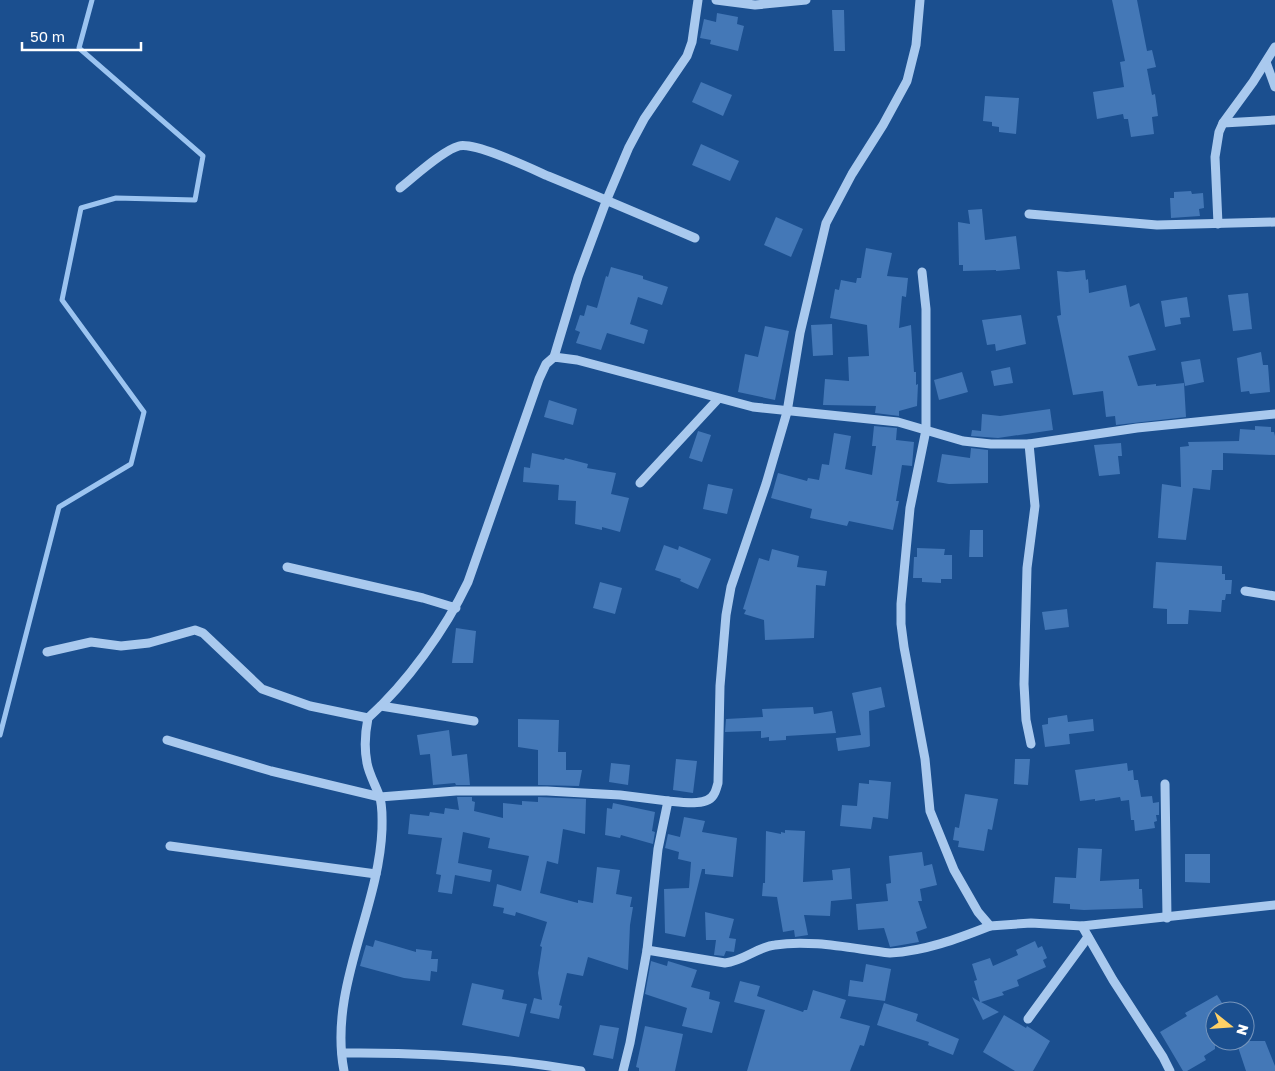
<svg xmlns="http://www.w3.org/2000/svg" width="1275" height="1071" viewBox="0 0 1275 1071" font-family="'Golos Text',sans-serif">
  <style>
    .lines { fill: none; stroke-linecap: round; stroke-linejoin: round }
    .stream { stroke: #9cc4f0; stroke-width: 5 }
    .building { fill: #4478b7 }
    .minor { stroke: #a9c9ee; stroke-width: 9 }
  </style>
  <rect width="100%" height="100%" fill="#1b4f8f"/>
  <g class="lines">
    <polyline class="stream" points="0,735 59,507 131,464 144,412 62,300 81,208 116,198 195,200 203,156 79,48 92,0"/>
  </g>
  <g class="building">
    <polygon points="1112,0 1137,0 1147,51 1152,50 1156,67 1147,69 1152,95 1155,94 1158,116 1152,117 1154,134 1131,137 1128,119 1124,119 1123,114 1097,119 1093,92 1124,87 1120,62 1125,61"/>
    <polygon points="832,10 844,10 845,51 834,51"/>
    <polygon points="717,13 738,17 737,24 744,26 738,51 710,44 711,40 700,38 704,19 716,22"/>
    <polygon points="701,82 732,95 723,116 692,102"/>
    <polygon points="985,96 1019,98 1016,134 999,132 999,127 992,126 992,122 983,121"/>
    <polygon points="701,144 739,161 730,181 692,165"/>
    <polygon points="1191,191 1192,194 1203,193 1204,208 1199,209 1200,216 1171,218 1170,198 1174,198 1174,192"/>
    <polygon points="982,209 985,240 1016,236 1020,269 996,271 996,270 963,271 963,265 959,265 958,222 970,224 968,210"/>
    <polygon points="776,217 803,229 791,257 764,245"/>
    <polygon points="866,248 892,253 887,276 908,278 906,297 902,296 899,328 911,325 914,372 916,372 916,385 918,384 917,406 899,411 899,416 875,413 876,406 823,405 825,379 849,381 848,357 869,356 867,325 830,318 835,289 839,290 841,280 856,283 857,278 861,278"/>
    <polygon points="611,267 643,276 643,279 668,287 662,305 638,297 630,324 648,330 644,344 607,333 601,350 576,343 580,332 575,330 580,315 584,316 587,305 597,308 606,276 608,277"/>
    <polygon points="1085,270 1086,280 1088,279 1089,293 1126,285 1130,307 1139,303 1156,350 1128,356 1138,386 1156,384 1156,386 1184,383 1186,417 1116,425 1115,416 1106,417 1103,391 1073,395 1057,316 1061,315 1057,271 1067,272"/>
    <polygon points="1248,293 1252,329 1233,331 1228,295"/>
    <polygon points="1187,297 1190,317 1180,318 1181,324 1165,327 1161,301"/>
    <polygon points="1021,315 1026,344 996,351 995,344 987,345 982,320"/>
    <polygon points="832,324 833,355 813,356 811,325"/>
    <polygon points="765,326 789,331 775,400 738,392 745,354 758,357"/>
    <polygon points="1261,352 1263,365 1268,365 1270,392 1250,394 1249,391 1241,392 1237,358"/>
    <polygon points="1200,359 1204,382 1185,386 1181,362"/>
    <polygon points="1010,367 1013,383 994,386 991,371"/>
    <polygon points="962,372 968,392 939,400 934,380"/>
    <polygon points="549,400 577,409 573,425 544,417"/>
    <polygon points="1050,409 1053,430 998,438 971,436 972,430 981,431 982,414 1000,416"/>
    <polygon points="874,426 897,428 896,440 914,442 912,466 902,465 896,501 899,501 893,530 849,521 847,526 810,518 812,509 771,498 778,473 807,481 808,478 819,480 822,464 829,465 834,433 851,436 845,469 872,475 876,446 872,446"/>
    <polygon points="1255,426 1271,427 1271,432 1274,432 1275,436 1275,455 1223,453 1223,470 1212,470 1210,490 1193,488 1186,540 1158,538 1162,484 1181,487 1180,447 1189,446 1188,442 1239,441 1240,429 1255,430"/>
    <polygon points="698,431 711,435 702,462 689,458"/>
    <polygon points="1121,443 1122,456 1118,456 1120,474 1099,476 1094,445"/>
    <polygon points="971,448 988,450 988,483 949,484 937,482 942,454 970,458"/>
    <polygon points="532,453 564,460 565,458 588,464 587,468 616,473 611,494 629,498 620,532 602,527 602,530 575,524 576,501 558,500 559,485 523,482 524,467 530,468"/>
    <polygon points="708,484 733,489 727,514 703,509"/>
    <polygon points="970,530 983,530 983,557 969,557"/>
    <polygon points="664,545 678,550 679,546 711,559 698,589 680,581 681,579 655,570"/>
    <polygon points="917,548 945,549 944,555 952,555 952,579 941,579 941,583 922,582 922,578 913,578 914,557 917,557"/>
    <polygon points="772,549 799,556 797,567 827,571 825,586 816,585 814,638 765,640 764,620 744,614 746,610 743,609 759,558 769,561"/>
    <polygon points="1156,562 1222,566 1222,574 1225,574 1225,580 1232,580 1231,594 1226,594 1225,600 1222,600 1221,612 1189,610 1188,624 1167,624 1167,609 1153,608"/>
    <polygon points="600,582 622,588 615,614 593,608"/>
    <polygon points="1067,609 1069,627 1045,630 1042,612"/>
    <polygon points="456,628 476,631 473,663 452,663"/>
    <polygon points="881,687 885,707 869,711 870,746 868,747 838,751 836,738 861,735 852,693"/>
    <polygon points="813,707 814,714 832,711 836,733 786,736 786,740 769,741 769,737 761,738 761,731 725,732 726,719 763,717 762,709"/>
    <polygon points="1067,715 1068,722 1093,719 1094,731 1069,734 1070,744 1045,747 1042,725 1048,724 1048,718"/>
    <polygon points="518,719 559,720 558,752 566,752 566,770 582,770 579,786 538,785 538,750 518,747"/>
    <polygon points="449,730 452,756 467,754 470,785 456,785 455,783 433,785 430,754 420,755 417,735"/>
    <polygon points="676,759 697,761 693,793 673,790"/>
    <polygon points="1015,759 1030,759 1028,785 1014,784"/>
    <polygon points="611,763 630,765 628,785 609,782"/>
    <polygon points="1127,763 1128,771 1133,770 1134,780 1138,780 1141,797 1152,796 1153,803 1159,802 1159,815 1156,815 1157,821 1154,822 1155,828 1135,831 1134,820 1131,820 1129,800 1121,801 1120,797 1095,801 1095,799 1080,801 1075,770"/>
    <polygon points="869,780 891,782 888,819 873,817 871,829 840,826 842,805 857,806 859,783 869,784"/>
    <polygon points="965,794 998,799 992,830 988,829 984,851 958,847 959,841 953,840 955,827 959,828"/>
    <polygon points="457,797 472,797 472,801 475,802 474,811 503,818 503,803 522,805 522,801 538,802 538,797 586,799 585,834 563,829 558,864 547,861 540,893 578,903 578,900 593,903 597,867 620,870 616,894 632,897 630,907 633,907 630,925 628,970 588,957 583,976 567,973 559,1005 562,1006 559,1019 530,1013 534,998 542,1000 538,973 542,947 540,946 547,922 516,912 515,916 503,913 504,908 493,906 497,884 521,891 529,856 488,848 490,838 463,832 458,863 492,870 490,882 455,875 452,894 438,892 441,875 436,874 442,838 408,834 410,814 429,816 430,812 444,814 445,808 459,810"/>
    <polygon points="613,803 655,812 652,831 655,832 653,844 621,835 620,838 605,835 607,808 612,809"/>
    <polygon points="684,817 705,821 702,832 737,838 733,877 705,874 705,869 702,869 685,937 665,933 664,889 689,888 691,862 678,859 679,852 665,848 668,834 680,837"/>
    <polygon points="785,830 805,831 803,882 833,880 832,870 850,868 852,899 831,901 830,916 804,915 808,935 795,937 794,930 783,932 777,897 762,896 763,883 765,883 766,831 781,834 781,832 785,833"/>
    <polygon points="1078,848 1102,849 1100,881 1139,879 1139,889 1142,889 1143,908 1084,910 1070,909 1070,904 1053,903 1055,877 1076,878"/>
    <polygon points="922,852 924,866 932,864 937,885 920,889 922,901 918,901 927,928 916,932 919,942 890,947 884,928 858,930 856,904 888,901 886,884 891,883 889,856"/>
    <polygon points="1185,854 1210,854 1210,883 1185,882"/>
    <polygon points="705,912 734,919 729,938 736,939 734,952 726,951 724,956 714,955 716,940 706,940"/>
    <polygon points="375,940 416,952 416,949 432,951 431,959 438,959 437,972 431,971 430,981 404,978 360,966 366,945 373,947"/>
    <polygon points="1035,941 1038,948 1042,946 1047,958 1043,960 1046,967 1017,980 1019,986 1002,992 1004,995 981,1002 999,1012 983,1020 972,997 980,1002 974,981 977,980 972,964 990,958 993,966 1018,955 1016,950"/>
    <polygon points="651,961 667,966 668,961 697,970 691,987 710,992 709,999 720,1002 712,1033 682,1026 687,1008 645,994"/>
    <polygon points="866,964 891,969 885,1001 848,996 850,980 863,982"/>
    <polygon points="740,981 760,986 757,996 803,1012 804,1010 807,1010 813,990 846,1000 840,1018 870,1026 864,1046 860,1045 850,1071 747,1071 765,1010 734,1002"/>
    <polygon points="472,983 504,990 502,999 527,1004 519,1037 462,1025"/>
    <polygon points="1217,995 1227,1011 1215,1011 1215,1049 1204,1056 1206,1060 1187,1071 1183,1071 1160,1032 1187,1016 1185,1013"/>
    <polygon points="884,1003 918,1014 916,1021 959,1039 953,1055 928,1045 929,1042 877,1025"/>
    <polygon points="1004,1015 1026,1028 1027,1026 1050,1041 1033,1071 1015,1071 983,1052"/>
    <polygon points="600,1025 619,1028 613,1059 593,1055"/>
    <polygon points="645,1026 683,1034 675,1071 639,1071 639,1068 636,1067"/>
    <polygon points="1236,1041 1265,1041 1275,1066 1275,1071 1246,1071"/>
  </g>
  <g class="lines">
    <g class="minor">
      <polyline points="716,0 755,5 806,0"/>
      <polyline points="1266,62 1275,87"/>
      <polyline points="1223,123 1275,120"/>
      <path d="M400,188C414,177 443,150 459,146C475,142 530,168 548,176C597,196 646,217 695,238"/>
      <polyline points="1029,214 1157,225 1275,222"/>
      <polyline points="1218,224 1215,157 1219,132 1223,123 1253,82 1275,47"/>
      <polyline points="922,272 926,309 926,430 910,508 901,604 901,624 904,647 925,759 930,811 954,870 978,912 990,926 1031,923 1082,926 1275,905"/>
      <polyline points="554,357 578,277 607,199 629,147 644,119 687,56 692,42 698,0"/>
      <polyline points="1029,444 1035,506 1027,568 1024,684 1026,720 1031,744"/>
      <polyline points="640,483 718,399"/>
      <polyline points="287,567 423,598 456,608"/>
      <polyline points="1245,591 1275,596"/>
      <polyline points="47,652 91,642 121,646 149,643 195,630 203,633 262,689 310,706 368,718"/>
      <polyline points="381,706 474,721"/>
      <polyline points="167,740 271,771 380,797 456,791 547,791 620,795 668,801"/>
      <polyline points="1165,784 1167,918"/>
      <polyline points="170,846 376,874"/>
      <polyline points="1082,926 1113,980 1163,1057 1170,1071"/>
      <path d="M647,950L725,963C744,961 757,947 775,945C811,939 854,949 890,953C925,951 957,939 990,926"/>
      <polyline points="1028,1019 1088,937"/>
      <path d="M342,1053C424,1052 499,1057 581,1071"/>
      <path d="M344,1071C328,988 379,910 382,829C382,818 383,805 379,795C375,784 369,774 367,763C364,748 365,733 368,718C407,683 445,630 468,582L539,379L546,364L554,357L577,360L753,407L898,422L963,441L991,444H1029L1137,428L1275,414"/>
      <path d="M623,1071L630,1043L647,950L658,849L668,801C680,802 708,807 714,794C716,791 717,786 718,783L720,686L726,615L731,587L766,484L787,412L800,333L826,223L852,174L883,125L907,81L916,45L920,0"/>
    </g>
  </g>
  <g transform="translate(1230 1026) rotate(107)"><circle r="24" fill="#1b4f8f" stroke="#7695bc"/>
  <path d="M0-4L9 19L0 12L-9 19Z" fill="#ffd166"/>
  <text y="-8" font-size="14" font-weight="bold" text-anchor="middle" fill="#ffffff">N</text>
  </g>
  <path d="M22 42v8h119v-8" fill="none" stroke="#ffffff" stroke-width="2.5"/>
  <text x="30" y="42" font-size="15" fill="#ffffff" stroke="#1b4f8f" stroke-width="4" paint-order="stroke">50 m</text>
</svg>
